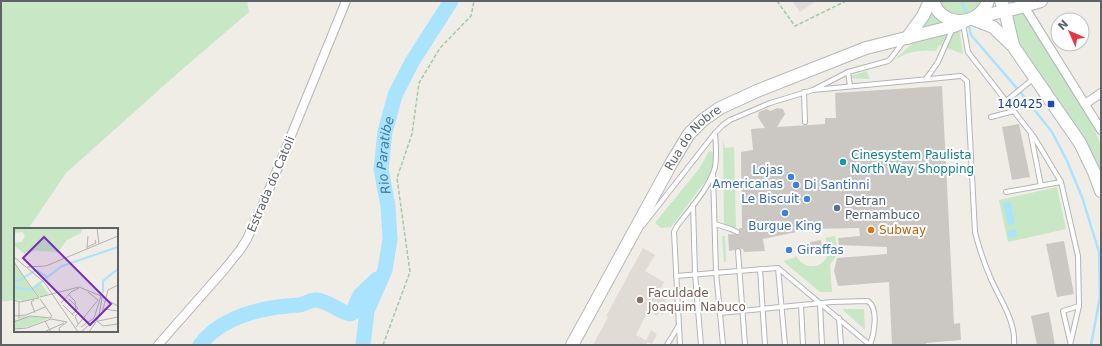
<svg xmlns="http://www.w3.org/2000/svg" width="1102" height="346" viewBox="0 0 1102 346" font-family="'DejaVu Sans',sans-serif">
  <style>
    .industrial { fill: #dfdcd9 }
    .education { fill: #e0dcd5 }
    .green { fill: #c8e7c4 }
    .water { fill: #a9e3fe }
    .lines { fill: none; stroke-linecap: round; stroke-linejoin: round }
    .stream { stroke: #a9e3fe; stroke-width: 2.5 }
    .river { stroke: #a9e3fe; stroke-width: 15 }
    .building { fill: #cbc8c3 }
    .service-casing { stroke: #b2b5b9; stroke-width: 6 }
    .minor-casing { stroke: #b2b5b9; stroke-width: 10 }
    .secondary-casing { stroke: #b3b7bb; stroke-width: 14 }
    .path { stroke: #9ecba5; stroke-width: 1.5; stroke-dasharray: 4 2; stroke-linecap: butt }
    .service { stroke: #fff; stroke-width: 4 }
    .minor { stroke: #fff; stroke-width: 8 }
    .secondary { stroke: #fff; stroke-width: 12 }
    .transit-dot { fill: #1a4fb4; stroke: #fff; stroke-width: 1.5 }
    .culture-dot { fill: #0f9aa8; stroke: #fff; stroke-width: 1.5 }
    .shop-dot { fill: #3f7fe0; stroke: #fff; stroke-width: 1.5 }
    .service-dot { fill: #5c6f8a; stroke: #fff; stroke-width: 1.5 }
    .food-dot { fill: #e8710a; stroke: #fff; stroke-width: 1.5 }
    .education-dot { fill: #8d6e63; stroke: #fff; stroke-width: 1.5 }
    .labels { text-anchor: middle; stroke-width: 4; stroke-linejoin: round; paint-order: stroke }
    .transit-label { font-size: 12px; fill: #164399; stroke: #fff; text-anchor: end }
    .street-label { font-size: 12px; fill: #5e6367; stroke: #fff }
    .culture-label { font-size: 12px; fill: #0d838f; stroke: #fff; text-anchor: start }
    .shop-label { font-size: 12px; fill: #366cbe; stroke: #fff; text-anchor: end }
    .service-label { font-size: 12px; fill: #4e5e75; stroke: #fff; text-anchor: start }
    .food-label { font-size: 12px; fill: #c56008; stroke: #fff; text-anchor: start }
    .education-label { font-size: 12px; fill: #785e54; stroke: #fff; text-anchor: start }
    .water-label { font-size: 13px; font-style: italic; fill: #3f799f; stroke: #fff }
    .inset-river { fill: none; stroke: #a9e3fe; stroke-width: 2 }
    .inset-road { fill: none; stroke: #b2b2b0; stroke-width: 1 }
    .view { fill: #7b2cbf; fill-opacity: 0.15; stroke: #7b2cbf; stroke-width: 2 }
    .inset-edge { fill: none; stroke: #5e6367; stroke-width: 2 }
  </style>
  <rect width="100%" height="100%" fill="#f0ede7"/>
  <polygon class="industrial" points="792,1 816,1 800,12"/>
  <polygon class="education" points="643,248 655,255 645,271 664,282 659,292 666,294 665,306 664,306 663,315 659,312 657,316 648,311 636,335 646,340 651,330 657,334 652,344 647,342 646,345 593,345 608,317 606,316"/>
  <g class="green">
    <polygon points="1,1 247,1 249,12 179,72 66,173 28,229 15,229 15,300 1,302"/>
    <polygon points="936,1 982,1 979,8 962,17 945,13"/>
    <polygon points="931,4 953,22 912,36"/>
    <polygon points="1020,12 1027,16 1093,126 1101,145 1101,176 1005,36 1008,16"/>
    <path d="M959,28L963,54L939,45L936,51C920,49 905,52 893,61L913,43Z"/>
    <polygon points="867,71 870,79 844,78"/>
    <polygon points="723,140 725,148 734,147 736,227 724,227"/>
    <polygon points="709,151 714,153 715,162 710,175 671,227 661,228 655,223 699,169"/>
    <polygon points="1057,187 1066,229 1008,242 999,200"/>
    <polygon points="722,236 725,236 726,262 724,262"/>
    <path d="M835,236L837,247L836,256L830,265L832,292H820L783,261L794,258L796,256C810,278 838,261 825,238Z"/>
    <polygon points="842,309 864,309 865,330"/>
  </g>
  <g class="water">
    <polygon points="1010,201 1015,223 1008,225 1003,203"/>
    <polygon points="1016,229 1017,236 1009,238 1007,231"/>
  </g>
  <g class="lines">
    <g class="stream">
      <polyline points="962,1 967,16"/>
      <polyline points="968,23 971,35 1021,93 1052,132 1067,161 1082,197 1099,252 1100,297 1091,345"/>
    </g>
    <g class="river">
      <path d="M200,345C216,323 246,312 272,308C281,306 290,306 299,305C305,304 311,299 317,300C330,302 338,311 350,314L353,313L357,301L360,295L377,279"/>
      <path id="s1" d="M363,345L367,311L385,270L390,239L388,206L381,169L385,132L395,95L412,62L451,1"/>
    </g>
  </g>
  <g class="building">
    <polygon points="942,86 954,324 960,323 961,340 926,343 926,345 892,345 889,282 838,286 834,271 837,258 887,254 887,247 839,245 838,238 860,236 859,228 811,229 763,239 765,251 744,252 743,249 738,248 735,250 729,251 728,234 739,235 740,232 739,228 742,228 741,152 753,150 751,129 765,128 758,117 759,112 766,109 771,111 777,108 783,109 785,114 777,127 825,124 825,118 836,118 835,93"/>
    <polygon points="1019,124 1030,177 1012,180 1002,127"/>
    <polygon points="821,240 822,249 805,251 805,243"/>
    <polygon points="1064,241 1074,294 1057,297 1046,244"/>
    <polygon points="1049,312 1055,345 1037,345 1031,316"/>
  </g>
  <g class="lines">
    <g class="service-casing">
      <g id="service">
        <polyline points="963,24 968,52 1034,137 1061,182 1078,256 1079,306 1070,345"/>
        <polyline points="848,72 850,86"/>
        <polyline points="926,79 938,62 953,28"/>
        <path d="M813,90L961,76L967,81L975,232C979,248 984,263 991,279C1000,300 1016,321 1014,345"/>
        <polyline points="804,92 805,122"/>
        <polyline points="1006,101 1033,79"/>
        <polyline points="991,117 1014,111"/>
        <polyline points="1031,135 1041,186"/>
        <polyline points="713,175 716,272 723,345"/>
        <polyline points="1006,192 1061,182"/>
        <polyline points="693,205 695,274 701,345"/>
        <polyline points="715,224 731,229 737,232"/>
        <polyline points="643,225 715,133 723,125 730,120 770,103 813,90 848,72 888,61 891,58 904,41"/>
        <polyline points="738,251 745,345"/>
        <polyline points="778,268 785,345"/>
        <polyline points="760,269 765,345"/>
        <polyline points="676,276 778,268 870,345"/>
        <polyline points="820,304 822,345"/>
        <polyline points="801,305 803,345"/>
        <path d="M720,313L832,302L868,301C879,309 874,334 870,345"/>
        <polyline points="839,318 841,345"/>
        <polyline points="1070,341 1063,311 1079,306"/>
        <polyline points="667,345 679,325"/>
        <path d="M680,345L674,232L677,226C690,209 710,187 715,167C717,156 716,144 715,133"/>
      </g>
    </g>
    <g class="minor-casing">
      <g id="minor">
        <polyline points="1022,3 1101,130"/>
        <polyline points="1085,104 1101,93"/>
        <polyline points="158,345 224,270 240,250 247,239 266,197 346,1"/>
      </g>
    </g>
    <g class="secondary-casing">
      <g id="secondary">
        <path d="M933,1C941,28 979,27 988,1"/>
        <polyline points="1001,1 1005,11 1013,45"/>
        <polyline points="974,18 1017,8 1041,1"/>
        <polyline points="975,20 993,27 1013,46 1080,143 1094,172 1101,191"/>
        <polyline points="907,38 923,16 930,1"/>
        <path id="s2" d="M572,345L672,162L689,134L703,120L720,108L757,91L866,48L954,26L963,22"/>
      </g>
    </g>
    <g class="path">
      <polyline points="777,1 795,26 846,1"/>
      <polyline points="383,345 410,272 397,178 412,134 419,83 440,48 471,16 474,1"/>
    </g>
    <use href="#service" class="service"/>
    <use href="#minor" class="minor"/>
    <use href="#secondary" class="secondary"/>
  </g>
  <rect class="transit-dot" x="1047" y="100" width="8" height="8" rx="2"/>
  <circle class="culture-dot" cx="843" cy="162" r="4"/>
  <g class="shop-dot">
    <circle cx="791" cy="177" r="4"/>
    <circle cx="796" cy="185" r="4"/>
    <circle cx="807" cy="199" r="4"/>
    <circle cx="785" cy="213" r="4"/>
    <circle cx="789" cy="250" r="4"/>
  </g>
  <circle class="service-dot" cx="837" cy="208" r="4"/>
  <circle class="food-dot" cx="871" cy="230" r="4"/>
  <circle class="education-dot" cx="640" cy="300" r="4"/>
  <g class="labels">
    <g class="transit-label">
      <text x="1043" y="108">140425</text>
    </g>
    <g class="street-label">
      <text dy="4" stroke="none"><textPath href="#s2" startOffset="241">Rua do Nobre</textPath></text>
      <text transform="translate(271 184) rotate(-67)" y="4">Estrada do Catoli</text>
    </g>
    <g class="culture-label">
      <text x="851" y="159">Cinesystem Paulista<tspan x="851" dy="14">North Way Shopping</tspan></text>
    </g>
    <g class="shop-label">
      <text x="783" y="174">Lojas<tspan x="783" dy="14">Americanas</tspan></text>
      <text x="804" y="189" text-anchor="start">Di Santinni</text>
      <text x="799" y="203">Le Biscuit</text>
      <text x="785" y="230" text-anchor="middle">Burgue King</text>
      <text x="797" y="254" text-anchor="start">Giraffas</text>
    </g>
    <g class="service-label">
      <text x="845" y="205">Detran<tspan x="845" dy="14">Pernambuco</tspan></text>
    </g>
    <g class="food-label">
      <text x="879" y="234">Subway</text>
    </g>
    <g class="education-label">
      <text x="648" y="297">Faculdade<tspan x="648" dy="14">Joaquim Nabuco</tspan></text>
    </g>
    <g class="water-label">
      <text dy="5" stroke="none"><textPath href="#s1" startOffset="195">Rio Paratibe</textPath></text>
    </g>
  </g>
  <g transform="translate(14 228)">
    <rect width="104" height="104" fill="#f0ede7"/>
    <path d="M0,0H69L67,5L53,12L44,24L23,23L16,24L13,28L0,17V15L8,14L11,7L8,4L0,5ZM0,35L24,70L9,73L0,71ZM25,54L29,58L35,66L25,69L18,59ZM5,89L9,88L35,90L16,98L0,101L1,91L3,92Z" fill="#c8e7c4"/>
    <path class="inset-river" d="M0,52L4,53L22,42L34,49M0,59L17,62L48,38L104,19M89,65V53L104,41"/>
    <path class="inset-road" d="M83,0L85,16M73,19L82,15L81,12M73,21L74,8M0,29L30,54L64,104M0,34L8,46M13,39L32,38L104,8M8,46L25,70M54,66L61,73L62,83L58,86M26,69L65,59L87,68M88,69L104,78M26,71L38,88M55,71L64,80L62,82M0,72L6,74L25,70M20,72L17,74L21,85M5,74V90M47,75L57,64L65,60M49,77L60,88M90,81L104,83M62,83L70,92M64,85L61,88L64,96M0,88L12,87L31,79M31,93L37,104M83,93L89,98L104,96M84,93L104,89M0,94L16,88L37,90V88M62,99L84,72L74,64M67,99L80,90L87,68M0,101L13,100L37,91L53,94L45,100L46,104M30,104L50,95M67,104L85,88L88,69M75,104L88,85L94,62L104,57"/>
    <path class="view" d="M30,9L97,76L76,97L9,30Z"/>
    <rect width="104" height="104" class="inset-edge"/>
  </g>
  <rect width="1102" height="346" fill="none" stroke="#5e6367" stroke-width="4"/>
  <g transform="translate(1070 32) rotate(315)"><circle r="19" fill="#ffffff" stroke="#bfc1c2"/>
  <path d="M0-3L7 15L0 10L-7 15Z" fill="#e7363d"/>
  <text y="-6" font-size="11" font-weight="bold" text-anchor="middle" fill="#5e6367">N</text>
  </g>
</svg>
